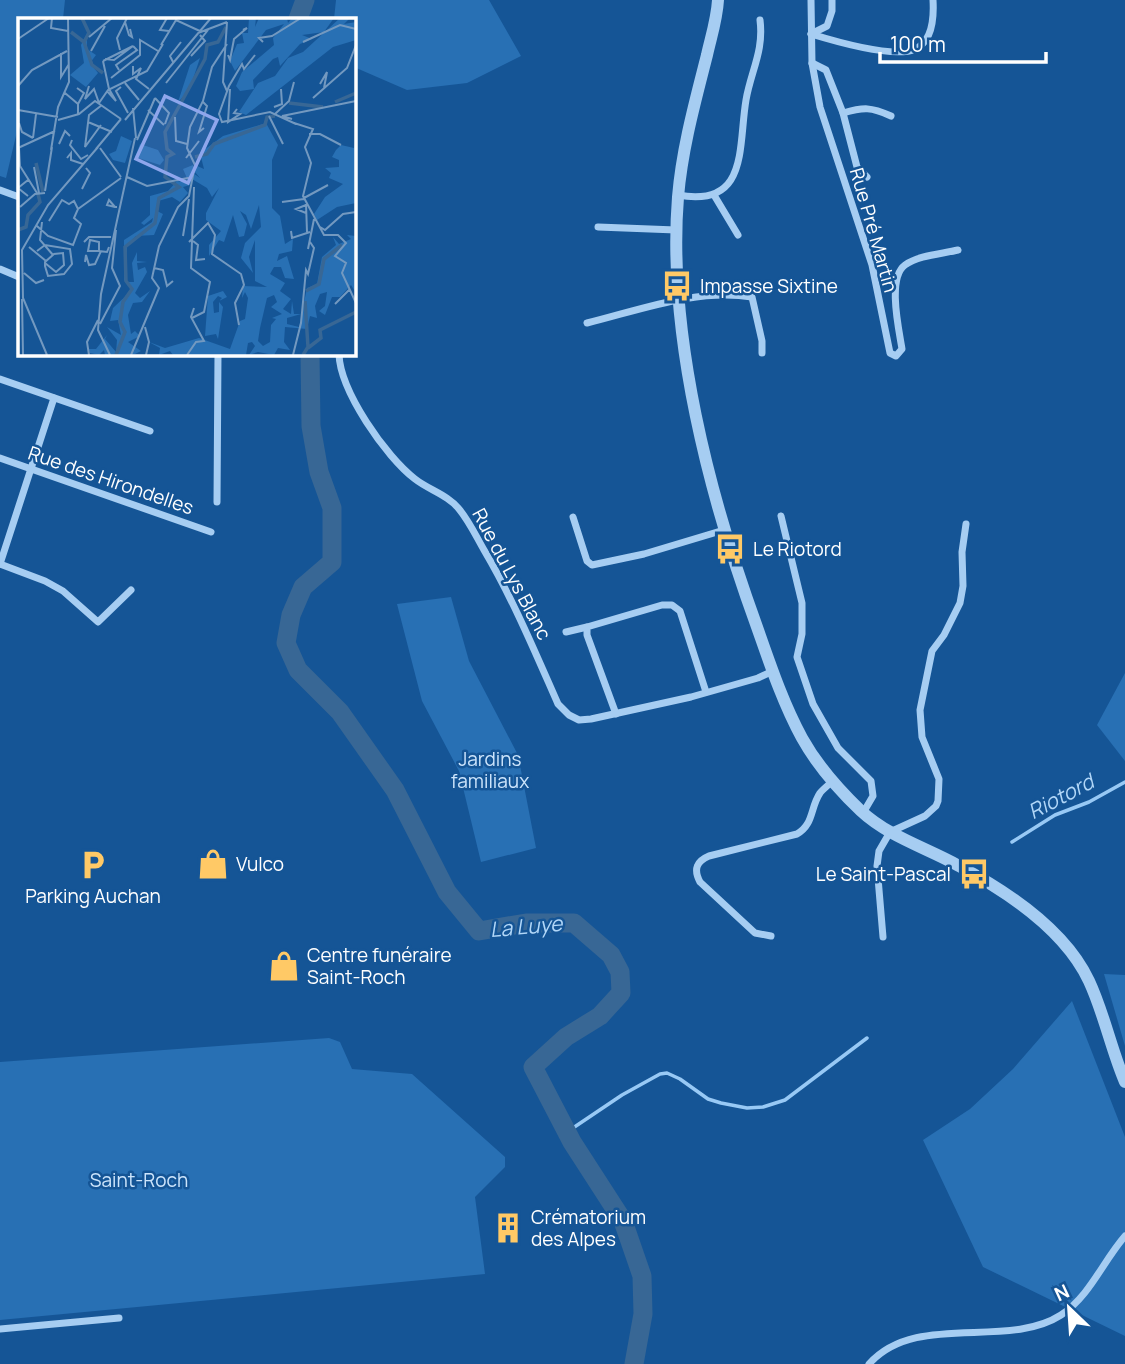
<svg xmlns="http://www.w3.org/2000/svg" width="1125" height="1364" viewBox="0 0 1125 1364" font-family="Manrope,sans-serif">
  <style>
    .green { fill: #2870b4 }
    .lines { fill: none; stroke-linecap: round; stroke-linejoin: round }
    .stream { stroke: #98c9f5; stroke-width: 3.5 }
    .river { stroke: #386795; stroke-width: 19 }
    .minor { stroke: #a6cdf2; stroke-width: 7 }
    .tertiary { stroke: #a6cdf2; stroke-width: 12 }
    .labels { text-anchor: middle; stroke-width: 5; stroke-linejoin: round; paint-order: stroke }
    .street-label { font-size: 19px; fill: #fff; stroke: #155596 }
    .poi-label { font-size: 19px; fill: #fff; stroke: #155596; text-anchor: start }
    .park-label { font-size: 19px; fill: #cde5fc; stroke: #155596 }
    .water-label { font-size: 21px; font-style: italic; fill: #b2d7f8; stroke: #155596 }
    .inset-river { fill: none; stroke: #386795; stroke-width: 3.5 }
    .inset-road { fill: none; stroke: #7399c0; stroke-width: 2 }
    .view { fill: #8ea6ec; fill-opacity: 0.15; stroke: #8ea6ec; stroke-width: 3.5 }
    .inset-edge { fill: none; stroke: #fff; stroke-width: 3.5 }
  </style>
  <rect width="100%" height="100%" fill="#155596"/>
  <g class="green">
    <polygon points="0,0 65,0 63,19 19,19 19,123 6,178 0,176"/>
    <polygon points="336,0 489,0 521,56 467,83 407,90 354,67 354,19 334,19"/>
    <polygon points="451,597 469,661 518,755 536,848 481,862 459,771 422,701 397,604"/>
    <polygon points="1125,673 1125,761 1097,725"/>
    <polygon points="1104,974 1125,975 1125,1046"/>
    <polygon points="1072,1001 1125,1137 1125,1336 983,1267 923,1140 970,1109 1013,1069"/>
    <polygon points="329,1038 340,1042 352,1069 412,1074 505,1157 505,1167 475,1197 485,1274 0,1320 0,1062"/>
  </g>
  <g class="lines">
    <g class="stream">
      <polyline points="1012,842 1055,815 1089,802 1125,782"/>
      <polyline points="567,1132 622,1095 660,1074 667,1073 680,1079 708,1099 721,1103 747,1108 763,1107 785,1100 867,1038"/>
    </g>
    <g class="river">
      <polyline points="298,19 305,0"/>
      <polyline points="310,354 311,426 319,472 332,508 332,562 303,587 291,615 286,643 298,670 340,712 395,790 447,892 479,931 526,923 574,923 611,955 620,972 621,993 600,1016 566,1037 533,1067 572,1142 623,1221 642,1276 643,1314 634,1364"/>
    </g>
    <g class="minor">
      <path d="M811,0L812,63L820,107L872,265L890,353L896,356L902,349C899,330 887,278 905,265C919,255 942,254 958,250"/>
      <path d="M811,34C834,41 894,59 915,49C933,41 934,17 933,0"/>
      <polyline points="811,34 827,26 832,11 832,0"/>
      <polyline points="812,63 826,70 843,113 857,167 867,177"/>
      <path d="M843,113C864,107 871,107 891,116"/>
      <polyline points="0,190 19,197"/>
      <path d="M678,195C749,208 738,147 746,100C751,71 764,51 760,20"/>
      <polyline points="714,195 738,235"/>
      <polyline points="598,227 676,230"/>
      <polyline points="0,269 19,277"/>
      <path d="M587,323C640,310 697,288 752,297L762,341V353"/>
      <path d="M339,354C340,391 386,457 415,479C429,490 448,495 459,509C469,521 476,536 484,550C513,599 535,652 558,704L569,715L579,720L591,719L691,697L758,678L773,671"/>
      <polyline points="0,379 150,431"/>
      <polyline points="0,458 211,532"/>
      <polyline points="217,502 218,354"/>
      <polyline points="781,516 802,603 802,634 797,657 813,704 838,748 871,781 873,796 863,813"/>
      <polyline points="573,517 587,561 592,565 644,554 724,530"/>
      <polyline points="0,564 54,398"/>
      <polyline points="0,564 45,581 63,591 98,622 131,590"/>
      <polyline points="566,632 587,627"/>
      <polyline points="616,714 587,635 587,627 662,605 672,605 680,611 706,692"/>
      <path d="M771,936L755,933L700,882C693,869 697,861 709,856L797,834C814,824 810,808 820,793C823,789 829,785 832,781"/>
      <polyline points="883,937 877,866 879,851 890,832 925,816 936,806 938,801 939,779 922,737 920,710 932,651 944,635 960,603 963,586 962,552 966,524"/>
      <polyline points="0,1329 119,1318"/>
      <path d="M869,1364C916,1311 1007,1350 1061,1315C1090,1296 1103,1261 1125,1236"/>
    </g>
    <path class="tertiary" d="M718,0C717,19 711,37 707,55C695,102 682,149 678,197C667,335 710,498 757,627C770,664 783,703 802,738C817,765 839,790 861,811C889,837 927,848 959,866C1008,892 1065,930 1089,981C1104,1013 1111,1049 1125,1082"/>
  </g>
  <defs>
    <g id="bus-bare" transform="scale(2.415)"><path d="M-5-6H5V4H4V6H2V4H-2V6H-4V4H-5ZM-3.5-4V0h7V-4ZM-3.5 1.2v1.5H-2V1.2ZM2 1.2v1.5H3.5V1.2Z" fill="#ffc966" stroke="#155596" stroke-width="2.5" paint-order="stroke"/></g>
    <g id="shop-bare" transform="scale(2.415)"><path d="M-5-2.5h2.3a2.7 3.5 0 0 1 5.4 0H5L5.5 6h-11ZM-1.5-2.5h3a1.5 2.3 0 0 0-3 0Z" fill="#ffc966" stroke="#155596" stroke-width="2.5" paint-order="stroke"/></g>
    <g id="parking-bare" transform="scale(2.415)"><path d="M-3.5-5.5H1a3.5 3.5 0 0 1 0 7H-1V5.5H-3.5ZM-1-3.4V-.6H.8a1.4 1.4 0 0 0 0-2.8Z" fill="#ffc966" stroke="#155596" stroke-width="2.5" paint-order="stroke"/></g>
    <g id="building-bare" transform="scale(2.415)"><path d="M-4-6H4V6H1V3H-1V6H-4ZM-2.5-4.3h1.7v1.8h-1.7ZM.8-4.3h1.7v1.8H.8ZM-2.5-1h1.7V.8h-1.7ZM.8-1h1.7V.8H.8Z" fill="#ffc966" stroke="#155596" stroke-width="2.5" paint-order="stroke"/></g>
  </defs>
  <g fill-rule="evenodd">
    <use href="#bus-bare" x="677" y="286"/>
    <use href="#bus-bare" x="730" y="549"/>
    <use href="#shop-bare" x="213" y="864"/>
    <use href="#parking-bare" x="93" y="865"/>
    <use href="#bus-bare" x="974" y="874"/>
    <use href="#shop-bare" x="284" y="966"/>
    <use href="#building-bare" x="508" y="1228"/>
  </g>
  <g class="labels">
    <g class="street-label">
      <text transform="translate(874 230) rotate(74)" y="7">Rue Pré Martin</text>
      <text transform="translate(111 480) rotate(19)" y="7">Rue des Hirondelles</text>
      <text transform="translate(512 574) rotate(62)" y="7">Rue du Lys Blanc</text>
    </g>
    <g class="poi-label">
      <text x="700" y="293">Impasse Sixtine</text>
      <text x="753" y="556">Le Riotord</text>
      <text x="236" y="871">Vulco</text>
      <text x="951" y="881" text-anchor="end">Le Saint-Pascal</text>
      <text x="93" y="903" text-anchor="middle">Parking Auchan</text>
      <text x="307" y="962">Centre funéraire<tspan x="307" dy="22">Saint-Roch</tspan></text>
      <text x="531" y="1224">Crématorium<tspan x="531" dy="22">des Alpes</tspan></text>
    </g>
    <g class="park-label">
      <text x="490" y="766">Jardins<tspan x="490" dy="22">familiaux</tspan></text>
      <text x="139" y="1187">Saint-Roch</text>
    </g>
    <g class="water-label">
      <text transform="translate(1061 797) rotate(-28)" y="7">Riotord</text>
      <text transform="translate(526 927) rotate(-5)" y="7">La Luye</text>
    </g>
  </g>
  <g transform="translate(18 18)">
    <rect width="338" height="338" fill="#155596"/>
    <path d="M231,0H238L237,9L241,0H269L270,5L274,0H316L306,14L284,17L294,21L282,26L262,48L260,39L255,41L235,62L236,71L222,73L218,68L224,54L256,27L255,20L266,6L248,12L217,53L212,43L219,26L226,25L224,15H230ZM322,0H332L326,6L338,4V22L315,29L228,97L221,94L240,65L257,58L270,40L285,34ZM69,15V31L78,37L72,45L80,55L68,69L52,57L66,45L63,27ZM182,40L171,73L160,84L172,47ZM248,105L260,127L254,142V190L262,198L267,226L275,221L274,233L261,236L259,243L269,238L276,261L267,260L263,249H256L252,256L267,265L262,273L273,281L265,291L273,296L274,283L276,296H283L269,300V306L281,309L289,270L299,266L304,239L318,227L315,219L321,226L333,221L329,217L338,218V275L333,267L322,279H314L307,297L301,293L307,288L309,274L302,276L297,288L299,300L292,298L289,311L267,309L266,324L272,332L260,330L256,337L240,334L231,337L237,328L234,324L230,325L228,337H155L152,333L141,337L142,330L131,324L147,330L181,320L212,331L222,303L227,301L230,280L227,274L224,280L225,268L249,269L237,263V222L231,239L235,255L223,240L227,225L243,209L241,187L233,211L228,197L222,193L229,206L226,218L221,219L215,197L206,224L201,222L191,238V227L203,213L188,202V195L201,170L194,179L189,170L174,161L172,167L165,169L170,175L162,184L154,179L140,183L139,193L145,196L136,217L118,218L109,228V264H116L114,245L119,234V243L129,244L119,245L120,252L127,249L129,254L117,275L122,280L132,273L124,284L115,285L110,297L113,316L117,313L122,318L110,324L123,333L115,337H87L86,332L81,337L72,335L70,331H78L89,317L87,321L98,334L99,322L89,309L103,317L100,302L92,303L95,290L114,272L106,262V222L134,204L135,200L126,207L123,205L132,197V178L150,173L159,163L171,165L165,151L175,147V155L182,160L176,153L177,147L186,151L182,135L205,118ZM256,277L259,284L253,289L264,296L254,300L258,301L253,307L252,324L245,328L240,323L242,310L249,280ZM103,118L114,123L107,145L95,142L91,136L98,133ZM338,122V185L319,189L299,202L296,196L307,179L325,166L311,160L313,155L307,150L321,149V142L314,139L318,132L323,127L336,130ZM122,126L140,132L146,142L142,147L117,139ZM205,273L209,279L201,283L204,280L200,278L195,284L196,295L201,294V284L205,289L200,321L198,316L187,318L190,278Z" fill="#2870b4" fill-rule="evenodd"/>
    <path class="inset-river" d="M53,14L66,24L71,15L64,0M66,24L74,47L85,55M317,84L338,75M271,85L305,89M177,139L189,136L196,126L247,107L249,99L257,98M18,145L25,174M0,212L8,209L10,197L22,184L20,176M288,273L301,266L306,241L324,227M290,330L303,320L302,312L338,294M98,337L107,314L102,304L105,284L114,271L108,263L107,229L137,205L141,180L161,169L147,159L149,139L155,136L149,131L147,114L187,41L189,27L200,24L208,9M285,337L290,329L287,283"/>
    <path class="inset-road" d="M34,0L33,10L50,13M149,0L142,12L151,13M107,4L111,17L114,19L112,11M180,15L209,4M71,19L94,0M0,21L31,0M245,24L241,20L254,18L283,0M285,24L322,7L338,11M143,27L158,2L184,14M102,32L99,20L109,0M73,33L87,8M43,35V59L51,46M210,37L212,42L216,21L229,10L225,12M237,37L226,51L224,46L211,68L201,96L204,104L252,94L278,106M173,38L187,23L182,17M87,41L96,42L115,28M85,43L115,28M85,43L91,71M155,44L152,38L163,24M115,48V56L123,50L118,61L131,71M101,52L98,47L119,32L115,28M93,60L122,37V22L140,33M107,65L121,82M148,65L190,12M302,66L309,54L306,70M0,68L14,52L49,33M71,68L67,81L76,71L81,85M103,69L98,73L110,95M59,70L66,75L60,86M212,71L210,104L222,96L216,95L219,91M89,73L98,83L91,71M209,73L205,64L209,4M47,75L60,86V97M137,80L151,95L147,106M295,80L329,50L338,27M185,84L189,88L181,114L186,110M81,85L90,72L129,53L145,26M256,89L264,86L263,71M115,90L118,120M0,92L40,99M130,92L146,107M257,96L271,83L276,64M251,98L265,126M157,99L158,123L169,126M274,101L264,98L338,83M40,102L61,96L77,83L103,101M107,102L193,0M70,104L94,114M1,105L4,114L15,120M276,105L295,111L287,129L293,145L285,178L306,217H320L328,225L317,238L328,245L324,255L338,285M83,107L67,129L71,97L84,87M291,116H302L323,127M15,120L18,96M54,122L52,127L63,141L70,137M119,122L137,80M41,126L47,113L52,118M0,130L37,113M1,130L2,148L19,175M82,130L103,159M78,131L103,101M33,132L40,89L51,64L50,0M49,140L53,135V142L65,146M168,140L181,123M16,149L21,175M109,159L129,168L175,159M10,162L0,170L10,178M64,171L72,155L68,150M27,173L34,129M286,180L310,167M264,184L286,181M288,186L289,214M2,189L17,176L27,175M97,189L91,182L89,187L97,189H99M60,191L103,160M288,195L278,191L288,187M31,203L44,182L51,186L56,183L60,191M24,204L22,222L35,237M19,208L30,218L55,227L63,206L56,200L60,191M302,209L307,212L325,196L338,194M273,213L274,220L292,214M165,218L171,181M175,223L180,227L178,242L187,241M66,224L71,219H93M171,224L190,205L197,217L194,236L223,256L226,267L217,285L221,307M11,229L28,243M290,231L296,201M19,233L27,227L52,231L54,246L46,256L30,258L27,248V244L36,236L45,235L46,247L38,254L27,245M81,233H70L72,222L81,224V233L89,234L91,229M67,244L68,237L71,247L77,246L83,233M136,250L145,252L149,268L155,263M6,255L18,265L26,262M4,281L5,337M317,286L332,271M174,300L186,294L192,264L173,250L176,169M82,306L102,268L94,250L98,212M127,309L131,324L128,337M29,337L5,280L4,232L30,187L80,129M71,337L69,324L80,302M92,337L80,312L83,276L117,120M113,337L141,270L134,260L141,228L160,189L171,178L177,147L169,130L172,109L185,83L194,49L209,26M169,337L178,324L186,323L173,299L176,290M275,337L283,305L288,252L290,256L296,230L292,224"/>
    <path class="view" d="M147,78L199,102L170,165L118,141Z"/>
    <rect width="338" height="338" class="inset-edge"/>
  </g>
  <g transform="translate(1069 1308) rotate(335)" stroke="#155596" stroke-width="5" paint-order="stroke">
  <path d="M0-5L12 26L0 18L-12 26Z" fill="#ffffff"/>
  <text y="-10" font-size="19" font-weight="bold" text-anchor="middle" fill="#ffffff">N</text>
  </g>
  <path d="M880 52v10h166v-10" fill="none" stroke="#ffffff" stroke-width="3.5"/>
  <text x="890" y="52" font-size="21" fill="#ffffff" stroke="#155596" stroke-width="5" paint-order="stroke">100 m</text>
</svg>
